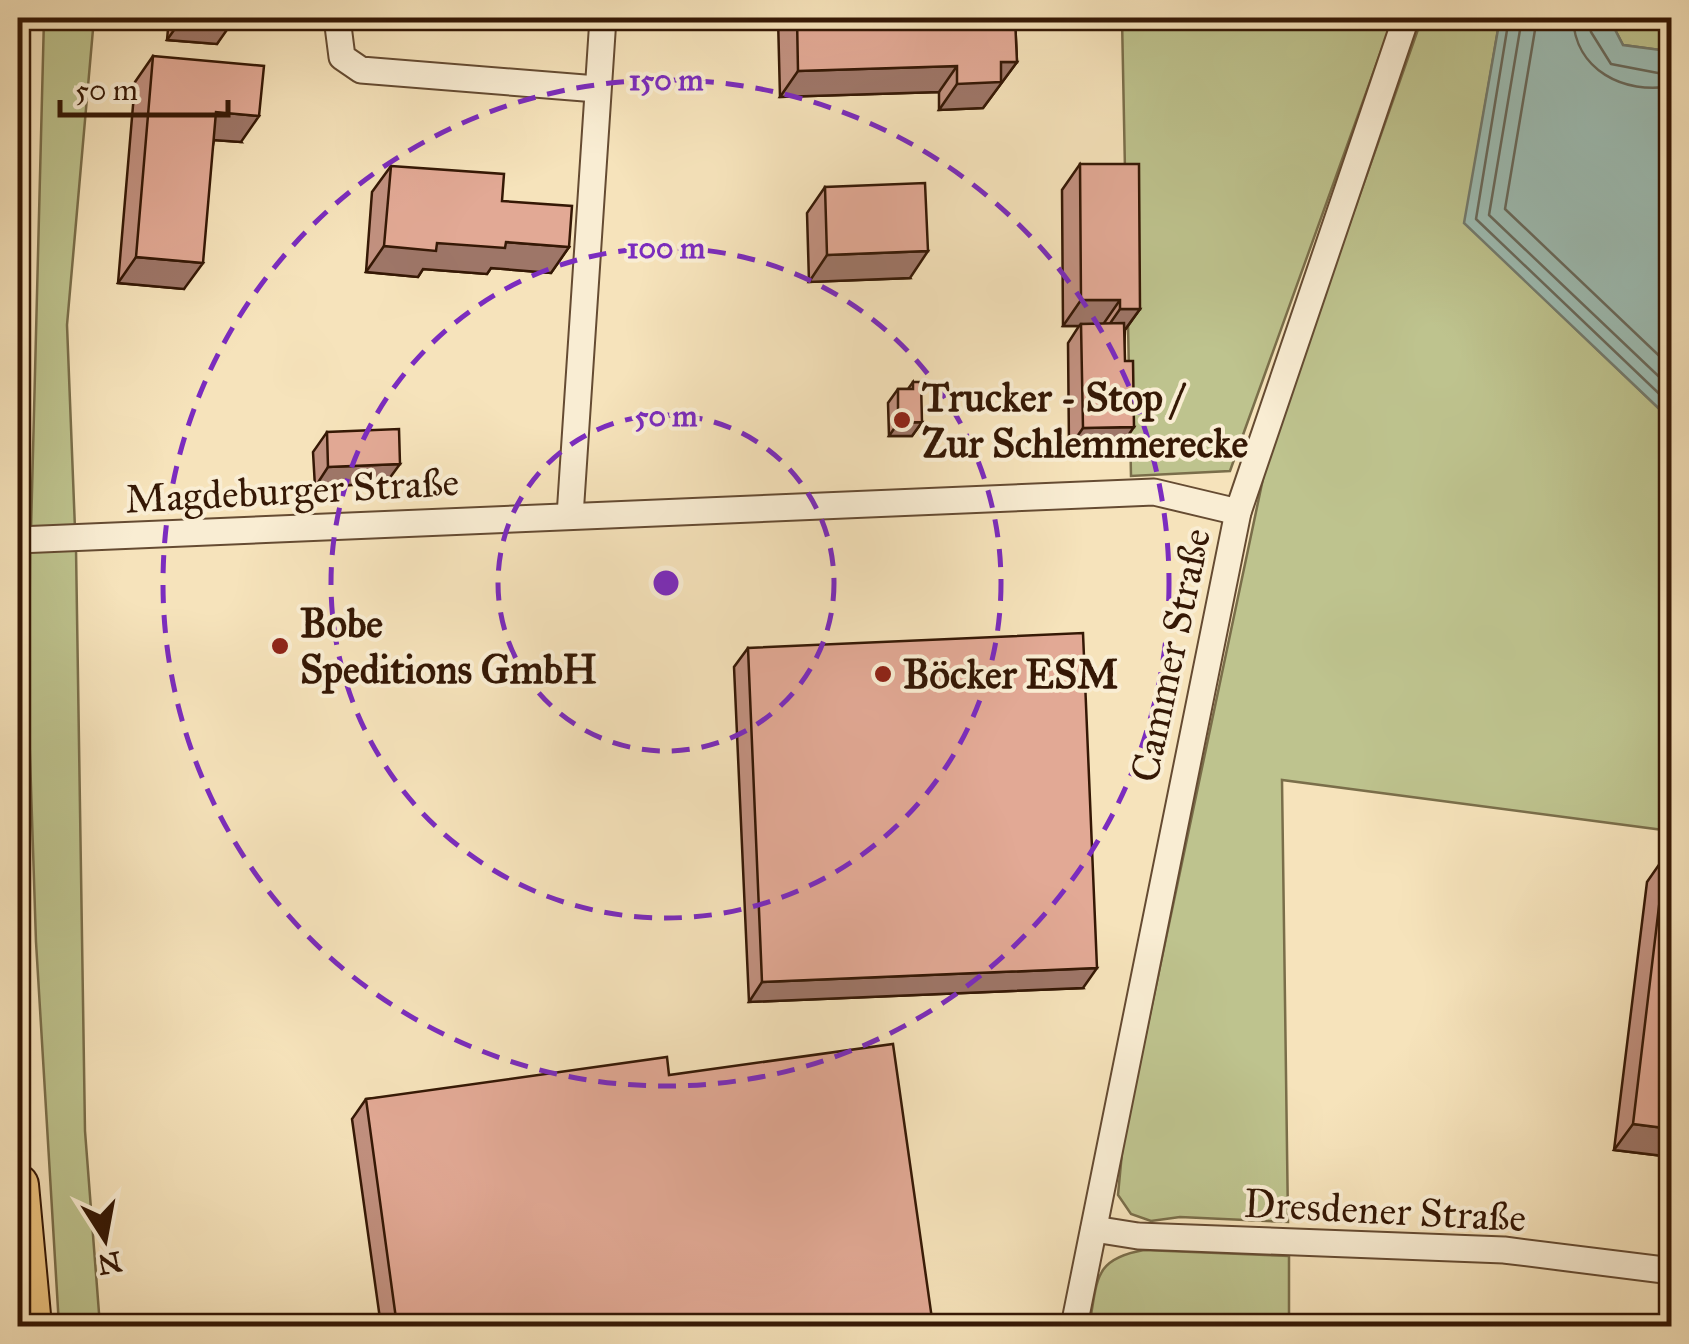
<svg xmlns="http://www.w3.org/2000/svg" width="1689" height="1344" viewBox="0 0 1689 1344" font-family="'IM FELL Great Primer',serif">
  <style>
    .green { fill: #bec38e; stroke: #7a6e4a; stroke-width: 2.5 }
    .water { fill: #9dbdb4; stroke: #737b6e; stroke-width: 2.5 }
    .lines { fill: none; stroke-linecap: round; stroke-linejoin: round }
    .shore { stroke: #696a5c; stroke-width: 2.5 }
    .street-casing { stroke: #654b32; stroke-width: 29 }
    .primary-casing { stroke: #351805; stroke-width: 44 }
    .street { stroke: #f9edd3; stroke-width: 25 }
    .primary { stroke: #ebc27e; stroke-width: 40 }
    .wall { fill: #c29180; stroke: #351805; stroke-width: 2.5 }
    .shaded-wall { fill: #9e7668; stroke: #351805; stroke-width: 2.5 }
    .building { fill: #e2a995; stroke: #351805; stroke-width: 2.5 }
    .ring { fill: none; stroke: #7b2cbf; stroke-width: 5; stroke-dasharray: 18 12 }
    .poi-dot { fill: #8f2418; stroke: #f9edd3; stroke-width: 4 }
    .labels { text-anchor: middle; stroke-width: 8; stroke-linejoin: round; paint-order: stroke }
    .poi-label { font-size: 40px; font-weight: bold; fill: #351805; stroke: #f9edd3; text-anchor: start }
    .street-label { font-size: 40px; fill: #351805; stroke: #f9edd3 }
    .centre { fill: #7b2cbf; stroke: #f9edd3; stroke-width: 5 }
    .ring-label { font-size: 30px; text-anchor: middle; font-weight: bold; fill: #7b2cbf; stroke: #f9edd3; stroke-width: 8; stroke-linejoin: round; paint-order: stroke }
  </style>
  <rect width="100%" height="100%" fill="#f6e3bb"/>
  <filter id="stains"><feTurbulence type="fractalNoise" baseFrequency=".002" numOctaves="4"/><feColorMatrix values="0 0 0 0 .2 0 0 0 0 .09 0 0 0 0 .02 0 0 0 .5 -.17"/></filter>
  <radialGradient id="worn" r=".72"><stop offset=".6" stop-color="#630" stop-opacity="0"/><stop offset="1" stop-color="#630" stop-opacity=".3"/></radialGradient>
  <g class="green">
    <polygon points="44,18 94,18 67,325 75,529 31,531"/>
    <polygon points="1122,18 1393,18 1230,471 1131,476"/>
    <polygon points="1422,18 1500,18 1465,223 1671,420 1671,831 1282,780 1288,1222 1180,1217 1151,1221 1131,1214 1118,1195 1123,1142 1268,455"/>
    <polygon points="1609,18 1671,18 1671,43 1660,50 1623,45"/>
    <polygon points="76,549 85,1131 100,1326 59,1326 36,942 29,725 30,551"/>
    <path d="M1144,1250L1289,1256V1326H1089C1098,1281 1092,1259 1144,1250Z"/>
  </g>
  <polygon class="water" points="1500,18 1609,18 1623,45 1660,50 1671,43 1671,420 1464,223"/>
  <g class="lines">
    <g class="shore">
      <polyline points="1509,18 1476,219 1672,406"/>
      <polyline points="1522,18 1489,215 1672,389"/>
      <polyline points="1537,18 1505,209 1672,368"/>
      <path d="M1573,18C1575,70 1624,95 1672,86"/>
      <polyline points="1588,18 1591,32 1611,64 1658,73 1672,70"/>
    </g>
    <g class="street-casing">
      <g id="street">
        <polyline points="337,18 342,57 361,70 597,89"/>
        <polyline points="570,516 603,18"/>
        <polyline points="18,540 1154,492 1238,512"/>
        <polyline points="1094,1229 1138,1236 1504,1250 1672,1271"/>
        <polyline points="1074,1326 1238,512 1406,18"/>
      </g>
    </g>
    <g class="primary-casing">
      <polyline id="primary" points="18,1185 31,1326"/>
    </g>
    <use href="#street" class="street"/>
    <use href="#primary" class="primary"/>
  </g>
  <g class="wall">
    <polygon points="169,18 232,18 217,44 167,40"/>
    <polygon points="778,18 1015,18 1017,62 983,108 939,110 939,92 780,97"/>
    <polygon points="153,56 241,142 214,140 184,289 118,283 135,82"/>
    <polygon points="1080,164 1140,309 1125,330 1120,447 1069,448 1068,343 1079,326 1063,326 1062,190"/>
    <polygon points="391,166 502,201 569,247 551,273 491,268 487,274 423,269 418,277 366,272 372,192"/>
    <polygon points="825,187 910,278 809,282 807,213"/>
    <polygon points="913,382 922,422 912,436 889,436 888,403 898,389 908,389"/>
    <polygon points="327,432 386,483 315,487 313,452"/>
    <polygon points="748,648 1083,988 749,1002 734,667"/>
    <polygon points="1665,856 1672,1157 1614,1150 1647,882"/>
    <polygon points="669,1075 933,1326 381,1326 352,1119 366,1099"/>
  </g>
  <g class="shaded-wall">
    <polygon points="181,20 231,24 217,44 167,40"/>
    <polygon points="1001,62 1017,62 983,108 939,110 957,84"/>
    <polygon points="957,66 939,92 780,97 798,71"/>
    <polygon points="216,112 259,116 241,142 198,139"/>
    <polygon points="506,242 569,247 551,273 491,268 487,274 423,269 418,277 366,272 384,246 437,243"/>
    <polygon points="928,251 910,278 809,282 827,255"/>
    <polygon points="136,257 203,263 184,289 118,283"/>
    <polygon points="1081,300 1120,300 1102,326 1081,324 1079,326 1063,326"/>
    <polygon points="1120,309 1140,309 1121,335 1102,335"/>
    <polygon points="922,422 912,436 889,436 898,423"/>
    <polygon points="1134,427 1120,447 1069,448 1083,428"/>
    <polygon points="400,464 386,483 315,487 328,467"/>
    <polygon points="1097,968 1083,988 749,1002 762,982"/>
    <polygon points="1633,1124 1672,1129 1672,1157 1614,1150"/>
  </g>
  <g class="building">
    <polygon points="181,18 232,18 231,24 181,20"/>
    <polygon points="797,18 1015,18 1017,62 1001,62 1001,82 957,84 957,66 798,71"/>
    <polygon points="153,56 264,66 259,116 216,112 203,263 136,257"/>
    <polygon points="1080,164 1139,164 1140,309 1120,309 1120,300 1081,300"/>
    <polygon points="391,166 504,174 502,201 572,206 569,247 506,242 505,248 437,243 436,251 384,246"/>
    <polygon points="925,183 928,251 827,255 825,187"/>
    <polygon points="1124,323 1125,361 1133,361 1134,427 1083,428 1081,324"/>
    <polygon points="913,382 921,382 922,422 898,423 898,389 913,389"/>
    <polygon points="399,429 400,464 328,467 327,432"/>
    <polygon points="1083,633 1097,968 762,982 748,648"/>
    <polygon points="1665,856 1672,857 1672,1129 1633,1124"/>
    <polygon points="893,1044 933,1326 397,1326 366,1099 667,1057 669,1075"/>
  </g>
  <g class="ring">
    <circle cx="666" cy="583" r="168"/>
    <circle cx="666" cy="583" r="335"/>
    <circle cx="666" cy="583" r="503"/>
  </g>
  <g class="poi-dot">
    <circle cx="902" cy="420" r="10"/>
    <circle cx="280" cy="646" r="10"/>
    <circle cx="883" cy="674" r="10"/>
  </g>
  <g class="labels">
    <g class="poi-label">
      <text x="922" y="411">Trucker - Stop /<tspan x="922" dy="46">Zur Schlemmerecke</tspan></text>
      <text x="300" y="637">Bobe<tspan x="300" dy="46">Speditions GmbH</tspan></text>
      <text x="903" y="688">Böcker ESM</text>
    </g>
    <g class="street-label">
      <text transform="translate(292 490) rotate(-3)" y="14">Magdeburger Straße</text>
      <text transform="translate(1170 655) rotate(-78)" y="14">Cammer Straße</text>
      <text transform="translate(1385 1210) rotate(3)" y="14">Dresdener Straße</text>
    </g>
  </g>
  <circle cx="666" cy="583" r="15" class="centre"/>
  <g class="ring-label">
    <text x="666" y="90">150 m</text>
    <text x="666" y="258">100 m</text>
    <text x="666" y="426">50 m</text>
  </g>
  <rect width="1689" height="1344" fill="none" stroke="#f6e3bb" stroke-width="60"/>
  <rect x="20" y="20" width="1649" height="1304" fill="none" stroke="#351805" stroke-width="5"/>
  <rect x="30" y="30" width="1629" height="1284" fill="none" stroke="#351805" stroke-width="2.5"/>
  <g transform="translate(105 1239) rotate(169)" stroke="#f9edd3" stroke-width="8" paint-order="stroke">
  <path d="M0-8L18 38L0 25L-18 38Z" fill="#351805"/>
  <text y="-15" font-size="28" font-weight="bold" text-anchor="middle" fill="#351805">N</text>
  </g>
  <path d="M60 100v15h168v-15" fill="none" stroke="#351805" stroke-width="5"/>
  <text x="75" y="100" font-size="30" fill="#351805" stroke="#f9edd3" stroke-width="8" paint-order="stroke">50 m</text>
  <rect width="100%" height="100%" filter="url(#stains)"/>
  <rect width="100%" height="100%" fill="url(#worn)"/>
</svg>
